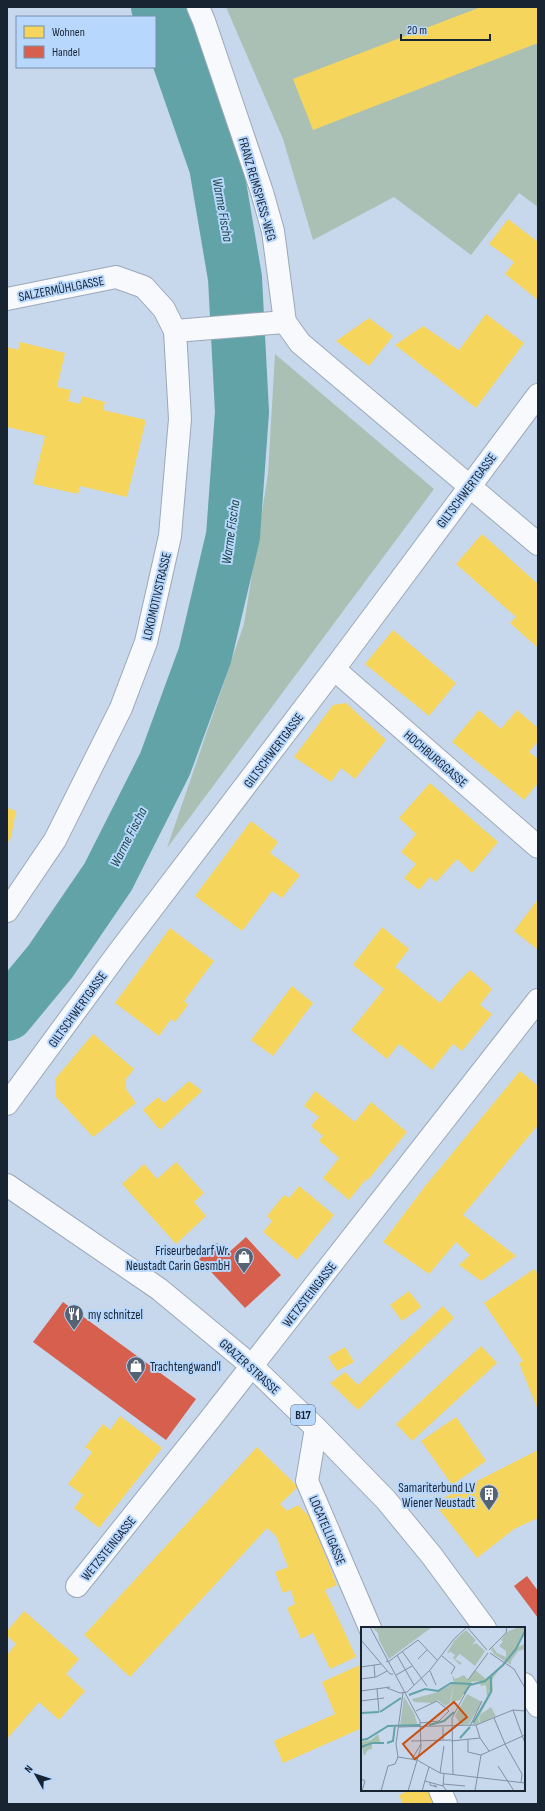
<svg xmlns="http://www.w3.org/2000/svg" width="545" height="1811" viewBox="0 0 545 1811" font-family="'Sofia Sans Condensed',sans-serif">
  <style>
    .green { fill: #abc0b4 }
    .homes { fill: #f6d55c }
    .shops { fill: #d6604d }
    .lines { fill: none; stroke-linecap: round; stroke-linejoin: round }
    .river { stroke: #62a3a8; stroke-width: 54 }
    .street-casing { stroke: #9ba8b8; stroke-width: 24 }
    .primary-casing { stroke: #9ba8b8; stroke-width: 24 }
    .street { stroke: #f7f9fc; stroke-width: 22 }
    .primary { stroke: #f7f9fc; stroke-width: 22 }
    .labels { text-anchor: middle; stroke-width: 4; stroke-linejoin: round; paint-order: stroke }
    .shield { fill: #b7d7fd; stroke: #485a70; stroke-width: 1 }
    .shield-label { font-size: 12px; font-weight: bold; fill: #192433 }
    .street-label { font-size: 13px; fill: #192433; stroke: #b7d7fd }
    .poi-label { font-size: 13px; fill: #192433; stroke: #b7d7fd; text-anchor: end }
    .water-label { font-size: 14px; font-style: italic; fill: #1d4544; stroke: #b7d7fd }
    .inset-river { fill: none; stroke: #62a3a8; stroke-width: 2 }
    .inset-road { fill: none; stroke: #8190a3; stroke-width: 1 }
    .view { fill: #c95112; fill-opacity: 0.15; stroke: #c95112; stroke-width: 2 }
    .inset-edge { fill: none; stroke: #192433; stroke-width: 2 }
  </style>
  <rect width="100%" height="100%" fill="#c7d8ed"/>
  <g class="green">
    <polygon points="226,7 538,7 538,207 519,193 471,255 394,197 313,240 283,139"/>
    <polygon points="275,354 434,489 167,848 244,624 268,474"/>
  </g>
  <g class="homes">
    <polygon points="481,7 538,7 538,43 313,130 293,79"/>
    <polygon points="508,219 538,242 538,300 505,274 514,262 489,244"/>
    <polygon points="486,314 524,343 476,408 395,345 423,326 463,353 459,350"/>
    <polygon points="369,318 393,336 369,366 336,341"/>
    <polygon points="20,342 65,353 57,387 71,390 68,401 80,404 82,396 105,402 103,410 146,420 127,497 80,486 78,494 33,484 45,436 7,427 7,347 18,350"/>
    <polygon points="482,534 538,584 538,648 510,623 516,617 456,564"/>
    <polygon points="393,630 456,683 429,716 365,664"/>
    <polygon points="346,703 386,740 355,779 341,768 331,782 294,757 333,705"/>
    <polygon points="479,710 501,729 517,710 538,728 538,741 529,752 538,759 538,783 524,800 452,742"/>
    <polygon points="430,783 498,842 472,873 457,859 436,882 430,877 419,890 404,878 416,864 401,852 416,834 399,818"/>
    <polygon points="7,808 16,811 11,837 7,844"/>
    <polygon points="251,821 278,842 270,853 300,875 282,898 272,891 242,931 195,896"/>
    <polygon points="538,899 538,950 514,931"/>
    <polygon points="382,927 409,949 395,967 440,1003 455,985 470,970 492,989 480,1005 492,1014 462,1051 453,1044 432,1070 399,1044 387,1059 351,1030 384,989 353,965"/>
    <polygon points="170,928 214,961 184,1001 188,1005 175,1022 171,1019 159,1036 115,1003"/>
    <polygon points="292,986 313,1003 273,1056 251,1040"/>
    <polygon points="93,1034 134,1069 126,1079 126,1089 136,1103 93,1137 56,1097 55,1079"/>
    <polygon points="520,1071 538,1086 538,1125 463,1215 516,1256 481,1281 459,1265 470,1255 456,1242 429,1274 383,1242 426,1185"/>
    <polygon points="189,1081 202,1091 160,1130 143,1110 158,1097 164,1103"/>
    <polygon points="315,1091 355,1122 371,1102 407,1132 367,1181 366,1179 349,1200 323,1178 339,1158 319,1141 323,1136 311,1126 319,1117 304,1106"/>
    <polygon points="176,1162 204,1193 194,1202 206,1216 176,1244 122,1184 144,1164 157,1179"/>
    <polygon points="299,1186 334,1215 297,1260 263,1232 272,1221 267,1216 284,1195 289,1198"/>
    <polygon points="534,1269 538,1275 538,1410 519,1363 523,1361 484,1303"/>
    <polygon points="409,1291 421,1307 402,1321 390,1305"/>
    <polygon points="443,1306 454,1318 358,1410 330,1383 345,1372 358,1385"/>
    <polygon points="481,1346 497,1363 412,1441 396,1424"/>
    <polygon points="345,1347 354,1362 337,1371 328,1357"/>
    <polygon points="120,1416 162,1448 99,1528 74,1508 83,1495 68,1484 92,1452 85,1447 103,1424 110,1430"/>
    <polygon points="456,1417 486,1461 452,1485 421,1441"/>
    <polygon points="257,1447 298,1487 280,1504 287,1511 298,1505 310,1517 337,1585 325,1590 356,1657 330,1669 313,1633 301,1639 287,1608 295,1604 291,1590 283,1593 275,1572 288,1567 276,1536 267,1528 130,1677 84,1635"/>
    <polygon points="538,1450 538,1518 514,1529 477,1558 434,1503"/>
    <polygon points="24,1611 79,1659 66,1674 85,1691 59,1720 39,1702 7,1739 7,1655 16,1644 7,1636 7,1631"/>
    <polygon points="362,1664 362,1728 283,1763 274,1741 335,1714 322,1682"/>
    <polygon points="411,1790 428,1790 434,1804 403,1804 399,1795"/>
  </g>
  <g class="shops">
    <polygon points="246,1237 281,1275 245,1308 199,1259 217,1243 227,1254"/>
    <polygon points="63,1302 196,1399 166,1440 33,1342"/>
    <polygon points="527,1576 538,1591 538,1618 514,1586"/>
  </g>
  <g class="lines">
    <polyline class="river" points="7,1014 50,962 108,877 165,764 205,655 233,536 242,412 235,278 216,166 169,31 158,7"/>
    <g class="street-casing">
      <g id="street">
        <polyline points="198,7 204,21 262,192 273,231 285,322 300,343 538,544"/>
        <polyline points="7,299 116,277 144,287 164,309 175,331 180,419 170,536 146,642 121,708 55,840 7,911"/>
        <polyline points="175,331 285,322"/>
        <polyline points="334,669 538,847"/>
        <polyline points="7,1104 118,953 334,669 538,395"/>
        <polyline points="316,1428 307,1481 370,1628"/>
        <polyline points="77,1586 211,1418 538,1000"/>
        <polyline points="440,1790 446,1804"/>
      </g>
    </g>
    <g class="primary-casing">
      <g id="primary">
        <polyline points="7,1185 159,1289 252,1366 316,1428 386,1500 432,1556 485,1628"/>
        <polyline points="524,1684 538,1706"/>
      </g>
    </g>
    <use href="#street" class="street"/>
    <use href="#primary" class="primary"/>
  </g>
  <defs>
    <g id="shop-pin" transform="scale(1)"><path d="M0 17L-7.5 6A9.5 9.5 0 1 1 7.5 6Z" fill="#566374" stroke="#b7d7fd"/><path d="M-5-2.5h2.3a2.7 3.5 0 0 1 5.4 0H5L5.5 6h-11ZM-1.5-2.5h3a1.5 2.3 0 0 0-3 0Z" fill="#fff"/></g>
    <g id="restaurant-pin" transform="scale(1)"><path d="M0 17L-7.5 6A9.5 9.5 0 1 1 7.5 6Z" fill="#566374" stroke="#b7d7fd"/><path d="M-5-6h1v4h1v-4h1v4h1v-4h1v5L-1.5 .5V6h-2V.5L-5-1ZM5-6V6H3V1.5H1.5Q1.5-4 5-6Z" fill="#fff"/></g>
    <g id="building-pin" transform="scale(1)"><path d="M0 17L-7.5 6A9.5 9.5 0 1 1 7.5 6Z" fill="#566374" stroke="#b7d7fd"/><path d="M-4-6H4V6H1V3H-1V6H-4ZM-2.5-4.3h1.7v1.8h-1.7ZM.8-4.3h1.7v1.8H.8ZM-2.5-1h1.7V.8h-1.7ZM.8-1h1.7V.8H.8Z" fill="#fff"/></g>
  </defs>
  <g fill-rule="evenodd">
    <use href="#shop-pin" x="244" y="1257"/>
    <use href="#restaurant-pin" x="74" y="1314"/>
    <use href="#shop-pin" x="136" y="1366"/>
    <use href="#building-pin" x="489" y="1494"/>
  </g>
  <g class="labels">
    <rect class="shield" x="291" y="1405" width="24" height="20" rx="3"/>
    <g class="shield-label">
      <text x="303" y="1419">B17</text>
    </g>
    <g class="street-label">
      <text transform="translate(258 189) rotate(74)" y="5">FRANZ REIMSPIESS-WEG</text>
      <text transform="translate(61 288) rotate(-11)" y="5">SALZERMÜHLGASSE</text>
      <text transform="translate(466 490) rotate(-53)" y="5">GILTSCHWERTGASSE</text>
      <text transform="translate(156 596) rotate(-77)" y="5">LOKOMOTIVSTRASSE</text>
      <text transform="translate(273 750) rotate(-53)" y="5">GILTSCHWERTGASSE</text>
      <text transform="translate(436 758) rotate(41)" y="5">HOCHBURGGASSE</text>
      <text transform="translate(77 1009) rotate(-54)" y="5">GILTSCHWERTGASSE</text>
      <text transform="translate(309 1294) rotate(-52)" y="5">WETZSTEINGASSE</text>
      <text transform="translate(250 1366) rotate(42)" y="5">GRAZER STRASSE</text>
      <text transform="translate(328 1530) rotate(67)" y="5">LOCATELLIGASSE</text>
      <text transform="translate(108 1548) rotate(-51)" y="5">WETZSTEINGASSE</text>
    </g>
    <g class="poi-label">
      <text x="230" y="1255">Friseurbedarf Wr.<tspan x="230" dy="15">Neustadt Carin GesmbH</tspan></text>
      <text x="88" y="1319" text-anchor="start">my schnitzel</text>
      <text x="150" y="1371" text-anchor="start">Trachtengwand'l</text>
      <text x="475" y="1492">Samariterbund LV<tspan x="475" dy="15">Wiener Neustadt</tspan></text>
    </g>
    <g class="water-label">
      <text transform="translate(223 210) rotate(80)" y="5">Warme Fischa</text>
      <text transform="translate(230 532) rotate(-82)" y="5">Warme Fischa</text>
      <text transform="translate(128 837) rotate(-63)" y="5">Warme Fischa</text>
    </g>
  </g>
  <g transform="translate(361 1627)">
    <rect width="164" height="164" fill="#c7d8ed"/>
    <path d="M11,0H71L28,32L18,13L17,6ZM158,0H164V3L149,31L157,20L163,17L164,22L157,24L150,34V38L133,27L130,22L132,20L136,26L145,30V24L138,19L142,15L140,13L146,5ZM105,3L115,13L111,18L115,16L124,24L114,39L99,27L94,32L101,36L99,38L92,31L94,28L90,25L86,26L93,14ZM93,56L89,76L84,79L77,73L71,76L53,75L51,72L77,65ZM106,67L121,75L108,97L100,98L94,89ZM43,70L53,86L57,99H39ZM130,80L135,89L120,96L118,92L120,87Z" fill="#abc0b4"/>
    <path d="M101,9L111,15L104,25L101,22L102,20L94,15ZM141,38L131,53L132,63L117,92L119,96L112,98L126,70L125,58L120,59L118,54L110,55L99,73L90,75L93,56L91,48L94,52L103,48L107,53L114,43L125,52ZM17,107L19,115L11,116V122L7,123L3,129L0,115L10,113Z" fill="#a9c2af"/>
    <path class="inset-river" d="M103,67L109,58L124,54L142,38L155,22L164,4M48,68L64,62L77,64L90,56L111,57M19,85L40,71M0,86L18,85M112,96L130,65V50M68,98L83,94L93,85M99,111L109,100M0,113L6,112L27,99L59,98M26,116L32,114L34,98M0,120L11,116H23"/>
    <path class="inset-road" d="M9,0L59,94L60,120L47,164M106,0L126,23M0,13L29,47H32M128,23L145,6L146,0M41,24L66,59M129,26L153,42L164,61M36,28L53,58M81,29L94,40L90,47M57,32L66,23M25,34L27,35L57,13L77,34M13,38L14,50M0,40L20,37M69,44L75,58M35,48L51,39M0,52L15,50L26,44M107,53L127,26M26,61L39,66L46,65L69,43L93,12L106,0M16,62L18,84M0,64L29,60M0,74L23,71M152,83L164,116M55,84L76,74L88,84L78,94L59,96M133,91L144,117L161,147L160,156M115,98L119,111L128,124M109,99L121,74M37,100L115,98L152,83L164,84M107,112V125L120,128L114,164M82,113V100M50,114L90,113M90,114L119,111M120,128L164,108M37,130L56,133L79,146L164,156M51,132L60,117M137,139L153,164M79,146L83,119M83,147L82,159L86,164M92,148L91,91L105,65M0,152L4,154L1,164M64,154L82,159M69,156V158L76,160L73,158M82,157L104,159M20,164L27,139L34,137L37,130L35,117L42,66M61,164L68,140"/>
    <path class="view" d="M93,75L106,90L54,132L42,117Z"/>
    <rect width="164" height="164" class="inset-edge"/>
  </g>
  <rect width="545" height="1811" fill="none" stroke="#192433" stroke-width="16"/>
  <rect x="16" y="16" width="140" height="52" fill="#b7d7fd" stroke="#788fac"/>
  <rect x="24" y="26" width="20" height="12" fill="#f6d55c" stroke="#788fac"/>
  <text x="52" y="36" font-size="12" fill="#192433">Wohnen</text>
  <rect x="24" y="46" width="20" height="12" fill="#d6604d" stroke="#788fac"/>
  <text x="52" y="56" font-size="12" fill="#192433">Handel</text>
  <g transform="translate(36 1775) rotate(309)" stroke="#b7d7fd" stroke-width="3" paint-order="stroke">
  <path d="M0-3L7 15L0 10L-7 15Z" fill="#192433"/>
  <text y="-6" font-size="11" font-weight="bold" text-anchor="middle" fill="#192433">N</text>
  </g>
  <path d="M401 34v6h89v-6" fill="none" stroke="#192433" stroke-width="2"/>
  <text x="407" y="34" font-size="12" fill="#192433" stroke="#b7d7fd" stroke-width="3" paint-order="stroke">20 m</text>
</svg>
